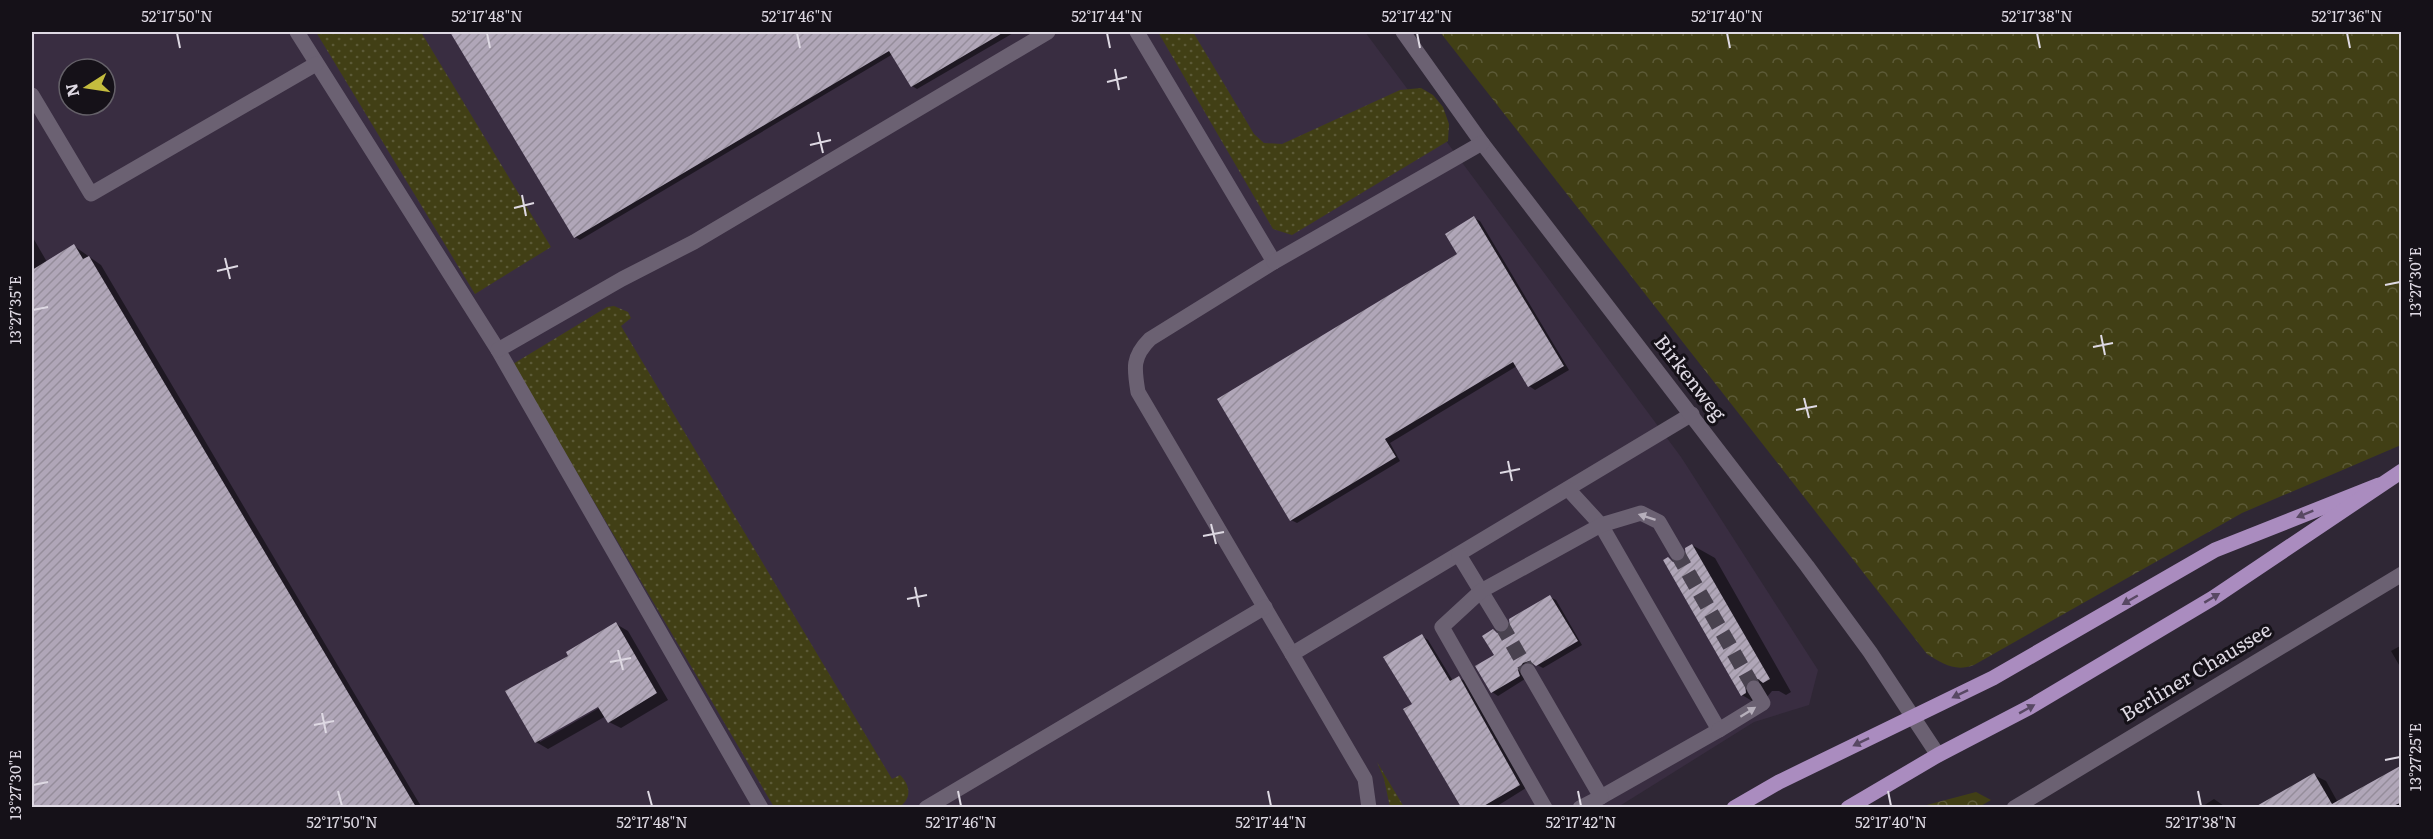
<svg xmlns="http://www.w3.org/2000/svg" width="2433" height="839" viewBox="0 0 2433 839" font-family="Literata,serif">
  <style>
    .built { fill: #392d41; fill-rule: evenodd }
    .grass { fill: url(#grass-dots) }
    .forest { fill: url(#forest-crowns) }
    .shadow { fill: #0007; fill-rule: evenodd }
    .building { fill: url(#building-hatch) }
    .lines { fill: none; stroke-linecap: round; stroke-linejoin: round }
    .minor-tunnel { stroke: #49424f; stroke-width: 15; stroke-dasharray: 15 8; stroke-linecap: butt }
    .minor { stroke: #6b6172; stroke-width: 15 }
    .major { stroke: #aa8cbf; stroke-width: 15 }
    .oneway { fill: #584863 }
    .oneway2 { fill: #b6afbb }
    .ticks { fill: none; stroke: #ded9e3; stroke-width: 2 }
    .labels { text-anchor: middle; stroke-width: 6; stroke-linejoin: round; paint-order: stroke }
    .street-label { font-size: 20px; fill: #ded9e3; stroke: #151118 }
    .neatline { fill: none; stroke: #ded9e3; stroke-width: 2 }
    .ticks-label { font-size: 15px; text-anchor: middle; fill: #ded9e3 }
  </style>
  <defs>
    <pattern id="grass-dots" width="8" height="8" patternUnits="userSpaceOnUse" patternTransform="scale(1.5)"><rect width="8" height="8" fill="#413f15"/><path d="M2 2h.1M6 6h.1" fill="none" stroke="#5c5a37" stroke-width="1.8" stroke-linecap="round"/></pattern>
    <pattern id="forest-crowns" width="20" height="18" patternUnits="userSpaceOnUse" patternTransform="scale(1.5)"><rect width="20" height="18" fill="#413f15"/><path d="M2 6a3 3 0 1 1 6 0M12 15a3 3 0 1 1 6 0" fill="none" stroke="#5c5a37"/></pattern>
    <pattern id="building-hatch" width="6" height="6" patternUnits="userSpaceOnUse" patternTransform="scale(1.5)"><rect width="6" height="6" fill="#b0a6b8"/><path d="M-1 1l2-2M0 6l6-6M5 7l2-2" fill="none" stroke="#958d9b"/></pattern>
  </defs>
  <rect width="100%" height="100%" fill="#2f2735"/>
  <path class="built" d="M32,32H1365L1681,457L1818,670L1809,705L1754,722L1618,807H32ZM69,69H105V105H69Z"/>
  <g class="grass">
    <polygon points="316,32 421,32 551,247 475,294"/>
    <polygon points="1158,32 1193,32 1254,134 1264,143 1282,144 1400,90 1421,88 1433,95 1443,107 1449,124 1448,141 1292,235 1273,229"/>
    <path d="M614,306L628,312L631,318L621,326L892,779L900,775C911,786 912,799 898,808L774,807L513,364L607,307Z"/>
    <polygon points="1377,762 1404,807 1390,807 1384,779"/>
  </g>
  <g class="forest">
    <path d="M1440,32H2401V445L2242,513L1974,665C1955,672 1943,664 1927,654Z"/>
    <polygon points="1976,792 1991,800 1979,807 1919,807"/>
  </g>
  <g class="shadow">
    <polygon points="452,32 1015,32 917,89 912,86 893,54 580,240 575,237"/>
    <polygon points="1474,218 1480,221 1569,370 1535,390 1529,386 1517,366 1390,443 1400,461 1297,523 1291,520 1459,255"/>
    <polygon points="32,236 47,262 74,246 101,265 422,808 32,808"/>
    <polygon points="1692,545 1715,558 1791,692 1786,695 1779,691 1772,691 1767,697 1764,708 1742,695 1668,559 1675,563 1682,563 1687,558"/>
    <polygon points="1550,597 1556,600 1582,645 1543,668 1535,664 1528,666 1525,679 1498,696 1492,692 1477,667 1496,656 1498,634 1506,634"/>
    <path d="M616,624L628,631L668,700L621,728L609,722L606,716L548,749L536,742L570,656ZM604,702L606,704L540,742V739Z"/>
    <polygon points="1422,636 1428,640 1453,681 1459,678 1465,681 1526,788 1494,808 1463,808 1405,709 1414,704"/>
    <polygon points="2402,645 2402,670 2391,651"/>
    <polygon points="2402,766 2402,808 2388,808 2375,782"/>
    <polygon points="2314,775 2326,781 2341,808 2258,808"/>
    <polygon points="2214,799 2227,808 2200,808"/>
  </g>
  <g class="building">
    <polygon points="450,32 1004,32 911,87 889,51 574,238"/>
    <polygon points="1474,216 1564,366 1528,387 1513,362 1385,439 1396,457 1290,521 1217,399 1457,254 1445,234"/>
    <polygon points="74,244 83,259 89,256 416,807 32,807 32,270"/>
    <polygon points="1692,544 1770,679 1763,683 1758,679 1750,679 1745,684 1746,693 1741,696 1663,560 1668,557 1673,562 1681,562 1686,557 1685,548"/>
    <polygon points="1550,595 1578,641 1536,666 1529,661 1523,663 1518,670 1520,676 1491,693 1475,666 1494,655 1482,636 1493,629 1497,633 1506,633 1510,628 1509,619"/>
    <polygon points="616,622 657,693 608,723 598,707 535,743 505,691 568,656 566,652"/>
    <polygon points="1422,634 1450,681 1459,676 1520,785 1482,807 1461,807 1403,709 1412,704 1383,657"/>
    <polygon points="2402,765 2402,802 2391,807 2255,807 2314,773 2332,804"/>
  </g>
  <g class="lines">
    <g class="minor-tunnel">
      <polyline points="1677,553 1754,688"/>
      <polyline points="1501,624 1528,671"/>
    </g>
    <g class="minor">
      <polyline points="297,32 498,350 761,808"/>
      <path d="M1137,32L1274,262L1150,339C1132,357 1134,368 1138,392L1292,654L1692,414"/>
      <polyline points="1403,32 1482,143 1807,566 1870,652 1938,755"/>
      <polyline points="32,95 91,194 316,64"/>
      <polyline points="1274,262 1482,143"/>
      <polyline points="498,350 622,279 694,242 1048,32"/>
      <polyline points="1568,489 1601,525 1719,730 1601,797"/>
      <polyline points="1459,555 1501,624"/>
      <polyline points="1292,654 1365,779 1369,808"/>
      <polyline points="1528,671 1601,797 1580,808"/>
      <polyline points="1719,730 1763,703 1754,688"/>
      <polyline points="926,808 1265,607"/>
      <polyline points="1545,808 1442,627 1481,591 1601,525 1641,513 1659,522 1677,553"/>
      <polyline points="2014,808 2402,574"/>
    </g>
    <g class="major">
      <polyline points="1734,808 1779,782 1993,678 2215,550 2379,485"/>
      <polyline points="1848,808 1938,755 2030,707 2213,598 2402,471"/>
    </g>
  </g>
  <defs><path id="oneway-solid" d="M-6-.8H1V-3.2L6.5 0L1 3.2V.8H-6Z" transform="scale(1.5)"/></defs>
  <g class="oneway">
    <use href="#oneway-solid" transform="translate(2305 514) rotate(158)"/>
    <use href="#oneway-solid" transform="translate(2212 598) rotate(-31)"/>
    <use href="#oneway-solid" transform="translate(2130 600) rotate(150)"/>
    <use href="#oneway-solid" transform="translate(1960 694) rotate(154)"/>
    <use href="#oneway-solid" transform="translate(2027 709) rotate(-29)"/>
    <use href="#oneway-solid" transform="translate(1861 742) rotate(154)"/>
  </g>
  <g class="oneway2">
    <use href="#oneway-solid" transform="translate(1647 517) rotate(-162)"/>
    <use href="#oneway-solid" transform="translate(1748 712) rotate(-32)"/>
  </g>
  <path class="ticks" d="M177,33L180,48M487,33L490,48M797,33L800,48M1107,33L1110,48M1417,33L1420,48M1727,33L1730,48M2037,33L2040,48M2347,33L2350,48M1115,69L1119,90M1107,82L1127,77M818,132L823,153M810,145L831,140M522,195L526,216M514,208L534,203M225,258L230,279M217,271L238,266M2385,285L2400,282M33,310L48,307M2101,335L2105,355M2093,347L2113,343M1804,398L1809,418M1796,410L1817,406M1508,461L1512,481M1500,473L1520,469M1211,524L1216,544M1203,536L1224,532M915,587L919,607M907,599L927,595M618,650L623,670M610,662L631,658M322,713L326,733M314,725L334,721M2385,760L2400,757M33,785L48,782M338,791L342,806M648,791L652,806M958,791L961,806M1268,791L1271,806M1578,791L1581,806M1888,791L1891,806M2198,791L2201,806"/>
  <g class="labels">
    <g class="street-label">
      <text transform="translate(1690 378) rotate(52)" y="7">Birkenweg</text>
      <text transform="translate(2196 672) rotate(-31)" y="7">Berliner Chaussee</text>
    </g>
  </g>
  <rect width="2433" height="839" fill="none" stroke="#151118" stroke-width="66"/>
  <g transform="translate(87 87) rotate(258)"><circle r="28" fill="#151118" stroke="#656169" stroke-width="1.5"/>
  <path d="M0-4.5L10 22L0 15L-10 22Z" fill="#c4bc3e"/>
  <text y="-9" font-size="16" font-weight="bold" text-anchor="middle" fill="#ded9e3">N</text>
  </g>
  <rect x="33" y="33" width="2367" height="773" class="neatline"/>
  <g class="ticks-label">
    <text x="177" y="22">52°17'50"N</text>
    <text x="487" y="22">52°17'48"N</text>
    <text x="797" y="22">52°17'46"N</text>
    <text x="1107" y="22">52°17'44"N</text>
    <text x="1417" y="22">52°17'42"N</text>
    <text x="1727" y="22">52°17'40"N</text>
    <text x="2037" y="22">52°17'38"N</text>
    <text x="2347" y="22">52°17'36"N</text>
    <text transform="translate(2416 282) rotate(-90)" y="5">13°27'30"E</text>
    <text transform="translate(16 310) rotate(-90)" y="5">13°27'35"E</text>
    <text transform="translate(2416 757) rotate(-90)" y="5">13°27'25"E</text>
    <text transform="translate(16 785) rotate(-90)" y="5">13°27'30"E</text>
    <text x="342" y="828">52°17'50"N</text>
    <text x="652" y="828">52°17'48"N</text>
    <text x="961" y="828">52°17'46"N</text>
    <text x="1271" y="828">52°17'44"N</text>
    <text x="1581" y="828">52°17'42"N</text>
    <text x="1891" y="828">52°17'40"N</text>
    <text x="2201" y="828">52°17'38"N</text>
  </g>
</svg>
